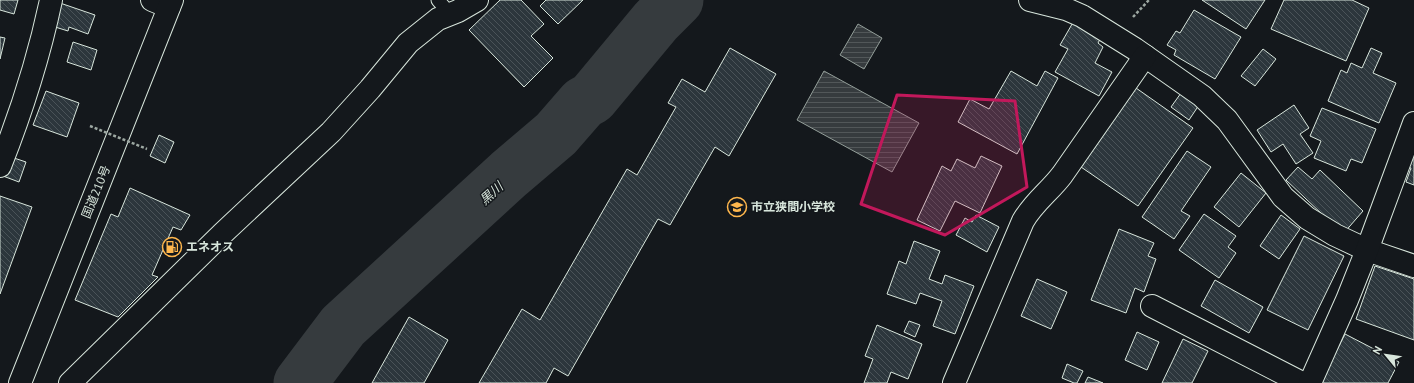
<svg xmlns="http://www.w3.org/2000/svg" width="1414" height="383" viewBox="0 0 1414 383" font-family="'PT Sans','Noto Sans JP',sans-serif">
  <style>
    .water { fill: url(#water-rules); stroke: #939e99 }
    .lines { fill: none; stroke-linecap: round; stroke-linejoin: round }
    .river { stroke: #363b3e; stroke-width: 53 }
    .building { fill: url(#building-back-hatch); stroke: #d8e6dc }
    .service-casing { stroke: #d8e6dc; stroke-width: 15 }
    .minor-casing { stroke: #d8e6dc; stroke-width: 24 }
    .trunk-casing { stroke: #d8e6dc; stroke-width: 24 }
    .path { stroke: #9da8a2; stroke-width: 2.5; stroke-dasharray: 3 2; stroke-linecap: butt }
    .service { stroke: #14181c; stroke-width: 13 }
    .minor { stroke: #14181c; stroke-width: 22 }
    .trunk { stroke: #14181c; stroke-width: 22 }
    .path-bridge { stroke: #9da8a2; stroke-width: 2.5; stroke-dasharray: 3 2; stroke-linecap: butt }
    .marked { fill: #c2185b; fill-opacity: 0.2; stroke: #c2185b; stroke-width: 3; stroke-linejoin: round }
    .labels { text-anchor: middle; stroke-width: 3; stroke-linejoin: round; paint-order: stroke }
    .street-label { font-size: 12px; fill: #d8e6dc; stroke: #14181c }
    .poi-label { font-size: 12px; font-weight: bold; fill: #d8e6dc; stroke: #14181c; text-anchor: start }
    .water-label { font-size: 13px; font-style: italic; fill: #d8e6dc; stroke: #14181c }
  </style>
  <defs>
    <pattern id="water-rules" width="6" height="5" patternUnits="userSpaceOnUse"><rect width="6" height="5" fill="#363b3e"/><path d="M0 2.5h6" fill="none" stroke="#525759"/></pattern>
    <pattern id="building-back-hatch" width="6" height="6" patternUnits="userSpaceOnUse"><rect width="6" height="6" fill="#2c363c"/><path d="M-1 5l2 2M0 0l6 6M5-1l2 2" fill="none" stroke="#4a5358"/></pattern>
  </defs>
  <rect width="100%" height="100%" fill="#14181c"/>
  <g class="water">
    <polygon points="858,24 882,38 864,69 840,55"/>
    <polygon points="824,71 919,123 892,172 797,120"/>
  </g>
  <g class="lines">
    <polyline class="river" points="300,383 343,326 509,174 556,134 583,103 592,98 656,21 677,0"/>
  </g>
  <g class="building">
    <polygon points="0,0 18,0 14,14 0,10"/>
    <polygon points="500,0 521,0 544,24 531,36 553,58 524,87 469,30"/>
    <polygon points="546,0 583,0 558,24 540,6"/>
    <polygon points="1202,0 1265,0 1246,29"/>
    <polygon points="1284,0 1352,0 1369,8 1346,61 1271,29"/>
    <polygon points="60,3 95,15 88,34 69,27 68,31 52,26"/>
    <polygon points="1194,10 1241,37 1215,79 1174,55 1176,50 1167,45 1176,31 1180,33"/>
    <polygon points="1075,19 1103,34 1098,43 1103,47 1095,63 1112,72 1099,96 1055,72 1068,49 1060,45"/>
    <polygon points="0,37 5,38 0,59"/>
    <polygon points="73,42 97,50 91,70 67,62"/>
    <polygon points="730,48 776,74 729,156 715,147 670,225 658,219 568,376 554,368 546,383 479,383 522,309 540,320 627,169 637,175 676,107 668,103 682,79 705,92"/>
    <polygon points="1371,48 1382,53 1373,73 1396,83 1379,123 1328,101 1341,70 1347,73 1351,63 1362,68"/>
    <polygon points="1263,49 1276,59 1255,86 1241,76"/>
    <polygon points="1011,71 1037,86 1045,71 1058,78 1017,154 958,122 970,99 989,109"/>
    <polygon points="1136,88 1193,128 1138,206 1081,167"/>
    <polygon points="46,91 79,103 67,137 33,125"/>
    <polygon points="1181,93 1199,105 1189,120 1171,107"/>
    <polygon points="1294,105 1309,128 1300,134 1313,153 1296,164 1283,144 1271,152 1257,130"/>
    <polygon points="1322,108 1376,129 1362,163 1351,159 1346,171 1314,158 1321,141 1310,136"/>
    <polygon points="159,135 174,142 165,163 150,156"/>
    <polygon points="1414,141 1414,185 1406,182 1411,168 1405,166"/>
    <polygon points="1187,151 1211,167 1181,211 1190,216 1174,239 1142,217"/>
    <polygon points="981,156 1002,166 980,213 955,201 940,231 917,220 942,166 951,171 957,159 975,168"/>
    <polygon points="11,157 26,162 19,182 3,176"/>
    <polygon points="1298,167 1312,179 1320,170 1363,211 1343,234 1286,180"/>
    <polygon points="1241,173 1266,193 1239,227 1214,207"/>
    <polygon points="130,188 190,215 181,230 173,227 152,275 158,277 118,317 75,300 111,214 118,217"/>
    <polygon points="0,196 32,207 0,294"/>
    <polygon points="1204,214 1236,236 1228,247 1236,253 1219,278 1179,250"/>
    <polygon points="976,215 999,227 987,252 956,235 965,218 972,222"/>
    <polygon points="1281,215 1300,229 1279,259 1260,246"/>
    <polygon points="1119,229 1154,243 1148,256 1156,259 1144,292 1135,288 1126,313 1091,300"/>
    <polygon points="1304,236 1344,256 1308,330 1267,310"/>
    <polygon points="914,241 940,251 929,279 942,284 945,275 974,286 955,334 933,326 942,301 920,293 916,304 887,294 899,261 906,264"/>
    <polygon points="1375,266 1414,279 1414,340 1356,319"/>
    <polygon points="1037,279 1067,292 1051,329 1021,316"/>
    <polygon points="1215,280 1263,307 1249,333 1201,306"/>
    <polygon points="409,317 448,340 424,383 372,383"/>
    <polygon points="909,321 920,325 915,337 904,332"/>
    <polygon points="877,325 922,344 908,379 891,372 887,383 864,383 873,359 865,356"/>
    <polygon points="1137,332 1159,342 1147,370 1125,360"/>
    <polygon points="1345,334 1399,362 1388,383 1320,383"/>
    <polygon points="1183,339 1208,351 1192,383 1162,383"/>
    <polygon points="1067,364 1083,371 1077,383 1074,383 1062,378"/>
    <polygon points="1088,377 1103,383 1085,383"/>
  </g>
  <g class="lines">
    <g class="service-casing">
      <polyline id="service" points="438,0 450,14"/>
    </g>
    <g class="minor-casing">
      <g id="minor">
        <polyline points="152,0 169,7"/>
        <polyline points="1030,0 1066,9 1082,16 1135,49 1202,96 1227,120 1283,197 1307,218 1335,235 1367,250 1414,266"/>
        <path d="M0,166C21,113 39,57 51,0"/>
        <polyline points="1152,306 1302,383"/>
        <polyline points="70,383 222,234 331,132 370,89 408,43 438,19 458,11 477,0"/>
        <path d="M954,383L1023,221C1034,202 1049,192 1062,175L1145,56"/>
        <polyline points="1310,383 1347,300 1367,250 1414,123"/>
      </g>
    </g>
    <g class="trunk-casing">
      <polyline id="trunk" points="20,383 172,0"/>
    </g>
    <polyline class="path" points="1133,17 1149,0"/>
    <use href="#service" class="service"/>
    <use href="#minor" class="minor"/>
    <use href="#trunk" class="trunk"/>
    <polyline class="path-bridge" points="90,126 147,149"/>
  </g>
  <path class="marked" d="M897,95L1015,101L1027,187L945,235L861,204Z"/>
  <defs>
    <g id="school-ring" transform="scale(1)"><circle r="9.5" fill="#14181c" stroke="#ffb74d" stroke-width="1.5"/><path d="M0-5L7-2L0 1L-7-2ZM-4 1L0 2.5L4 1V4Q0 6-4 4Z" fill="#ffb74d"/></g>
    <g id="fuel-ring" transform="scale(1)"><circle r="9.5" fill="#14181c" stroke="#ffb74d" stroke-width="1.5"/><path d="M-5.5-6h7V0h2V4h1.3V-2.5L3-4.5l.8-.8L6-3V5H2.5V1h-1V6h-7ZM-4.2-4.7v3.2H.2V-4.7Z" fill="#ffb74d"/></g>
  </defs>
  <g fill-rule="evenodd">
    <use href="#school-ring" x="737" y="207"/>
    <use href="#fuel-ring" x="172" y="247"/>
  </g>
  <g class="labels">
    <g class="street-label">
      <text transform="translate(96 192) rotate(-68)" y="4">国道210号</text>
    </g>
    <g class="poi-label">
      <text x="751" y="211">市立狭間小学校</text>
      <text x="186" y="251">エネオス</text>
    </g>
    <g class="water-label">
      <text transform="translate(491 193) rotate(-42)" y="5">黒川</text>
    </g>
  </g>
  <g transform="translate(1386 355) rotate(299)" stroke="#14181c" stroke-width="3" paint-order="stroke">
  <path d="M0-3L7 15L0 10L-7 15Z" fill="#d8e6dc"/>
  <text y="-6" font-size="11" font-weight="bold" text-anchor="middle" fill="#d8e6dc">N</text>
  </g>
</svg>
